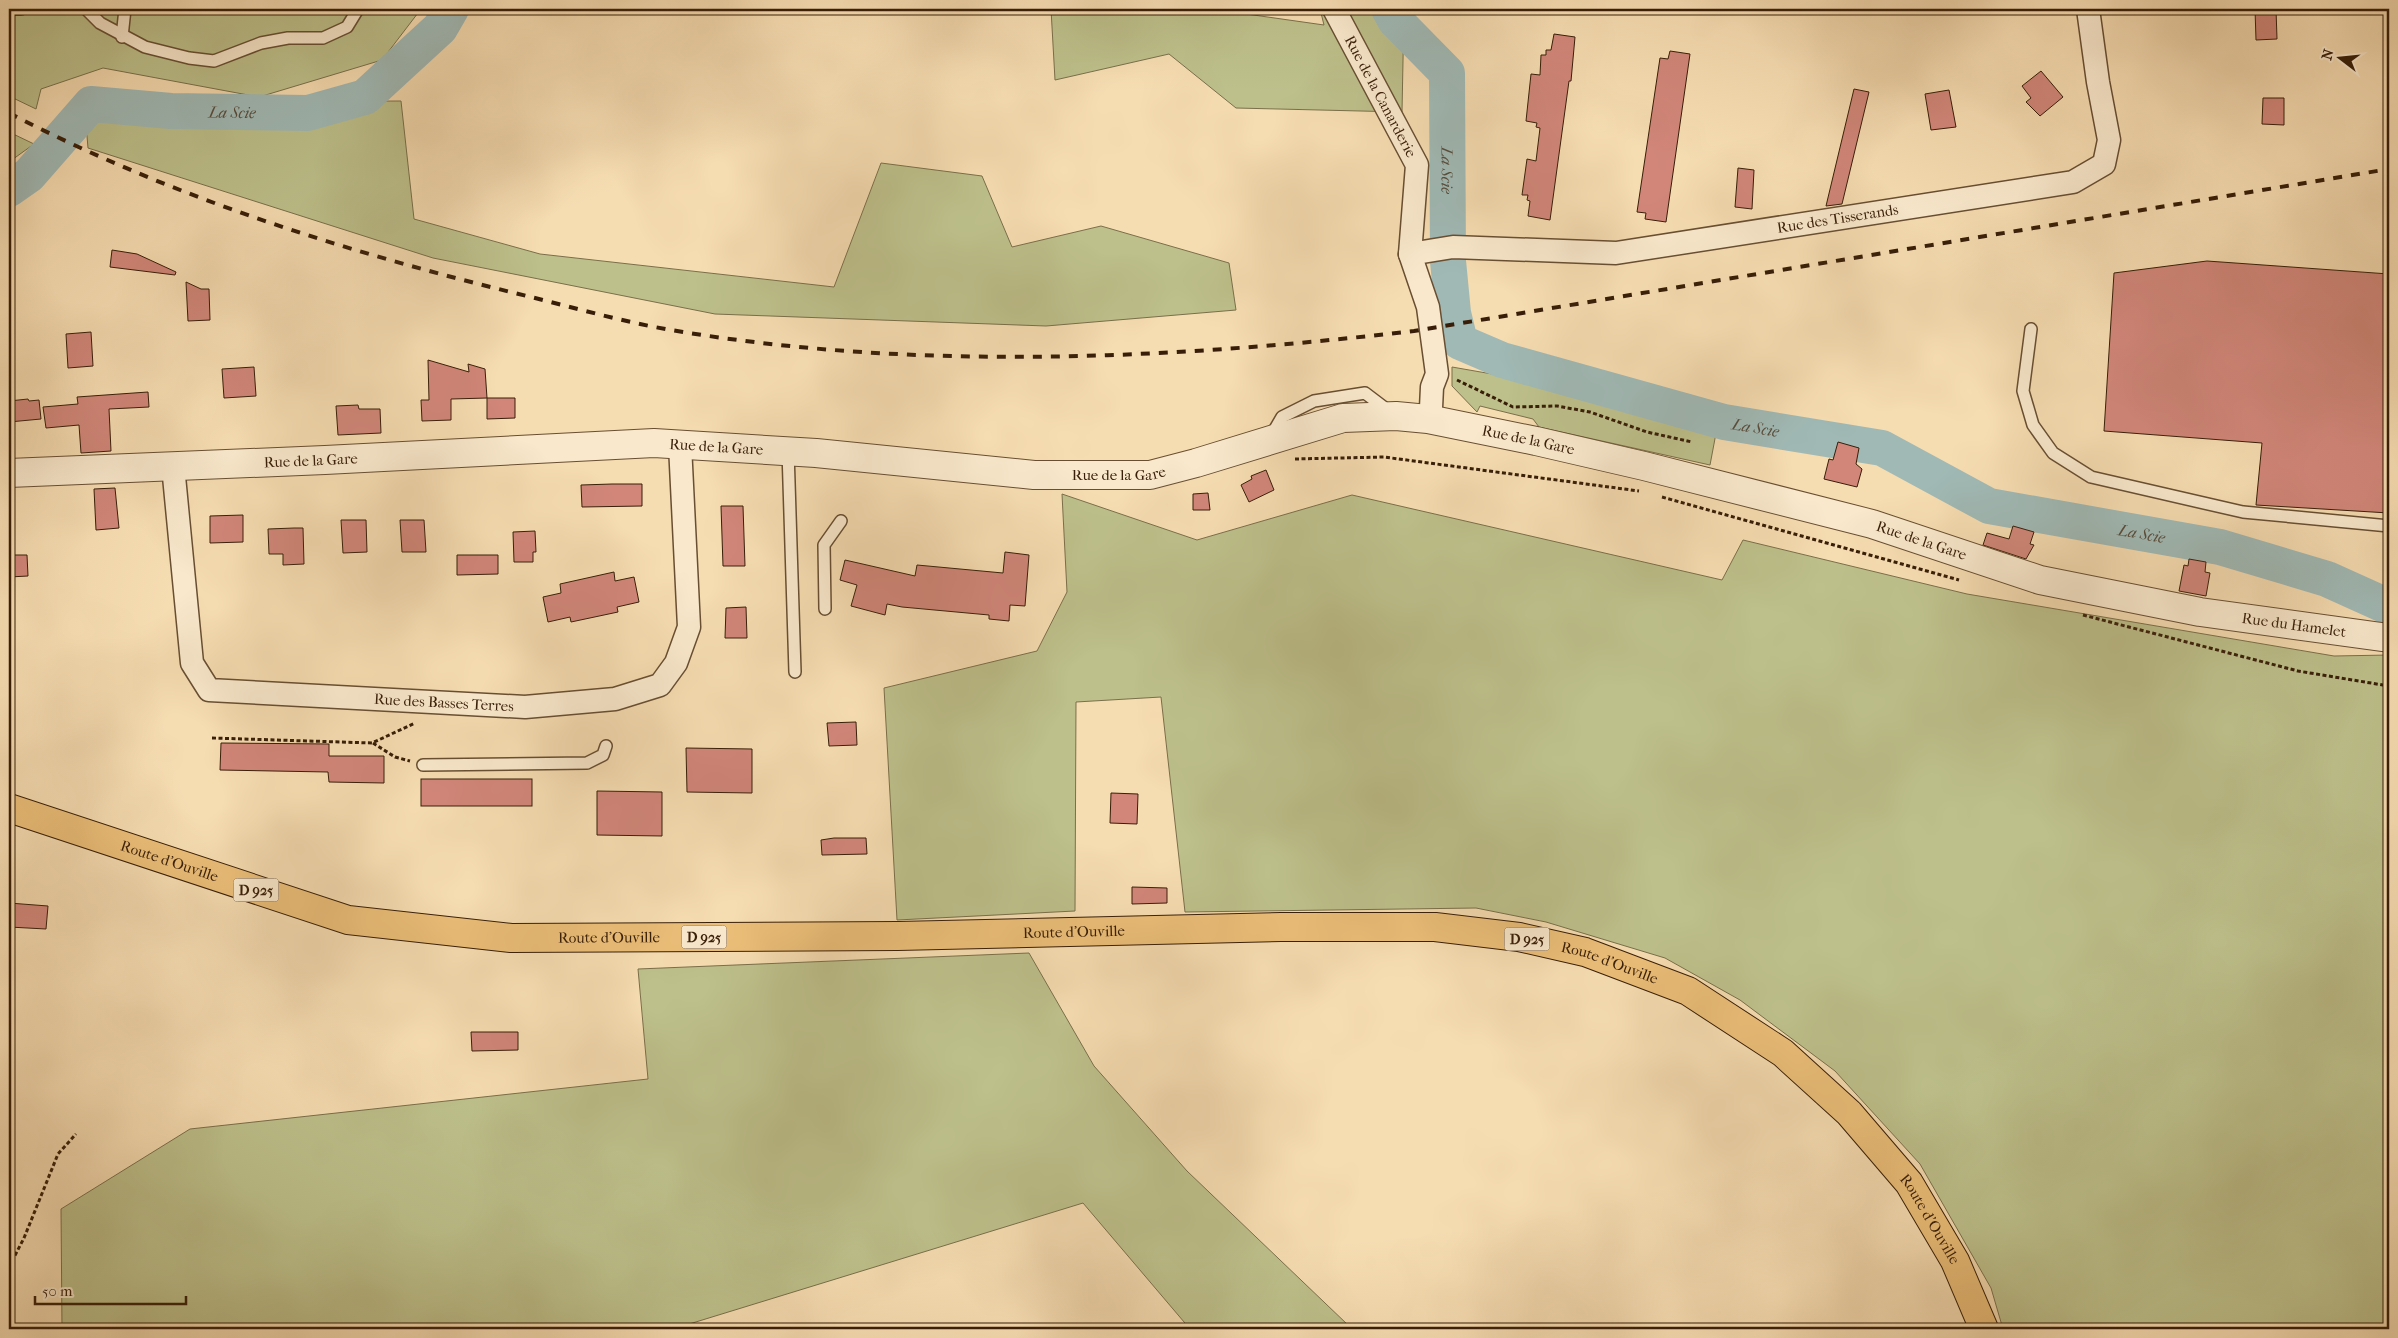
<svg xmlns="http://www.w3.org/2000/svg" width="2398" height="1338" viewBox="0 0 2398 1338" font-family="'IM FELL French Canon',serif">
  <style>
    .green { fill: #bdc08b; stroke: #7a6f4a }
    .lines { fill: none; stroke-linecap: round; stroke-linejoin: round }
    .river { stroke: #a0b9b5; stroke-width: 36 }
    .building { fill: #d18679; stroke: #381e08 }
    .service-casing { stroke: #684e32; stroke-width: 14 }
    .minor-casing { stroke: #684e32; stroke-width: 25 }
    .tertiary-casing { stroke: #684e32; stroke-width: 30 }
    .primary-casing { stroke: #381e08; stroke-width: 30 }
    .path { stroke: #381e08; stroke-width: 3; stroke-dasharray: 4 2.5; stroke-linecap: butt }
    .service { stroke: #f9e8cc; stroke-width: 11 }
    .minor { stroke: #f9e8cc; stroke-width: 22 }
    .tertiary { stroke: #f9e8cc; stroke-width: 28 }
    .primary { stroke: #ebbe78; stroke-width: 28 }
    .rail { stroke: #381e08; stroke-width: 4; stroke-dasharray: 9 9; stroke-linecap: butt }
    .labels { text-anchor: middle; stroke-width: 4.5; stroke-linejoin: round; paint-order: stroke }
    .shield { fill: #f9e8cc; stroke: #725b43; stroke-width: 1 }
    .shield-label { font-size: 14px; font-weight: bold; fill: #381e08 }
    .street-label { font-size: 15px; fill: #381e08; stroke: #f9e8cc }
    .water-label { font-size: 16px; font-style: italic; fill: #574c3c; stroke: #f9e8cc }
  </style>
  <rect width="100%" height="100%" fill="#f6dcb1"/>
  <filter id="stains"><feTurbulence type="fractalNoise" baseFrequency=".004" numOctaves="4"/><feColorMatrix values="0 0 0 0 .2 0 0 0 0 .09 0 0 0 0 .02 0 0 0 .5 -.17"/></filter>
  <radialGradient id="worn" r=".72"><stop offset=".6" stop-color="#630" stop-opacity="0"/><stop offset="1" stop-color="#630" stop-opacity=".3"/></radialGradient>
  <g class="green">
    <polygon points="9,9 421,9 382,60 259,97 103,68 41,89 36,109 9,96"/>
    <polygon points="1051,9 1211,9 1324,25 1320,9 1404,9 1402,112 1236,108 1169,54 1055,80"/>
    <polygon points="401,101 414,219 540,254 834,287 881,163 982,176 1012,247 1101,226 1229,263 1236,310 1046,326 715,314 433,258 88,148 86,124 147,102"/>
    <polygon points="9,132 34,144 9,162"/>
    <polygon points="1452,367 1618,396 1717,428 1710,465 1539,427 1533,419 1480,406 1477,412 1452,386"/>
    <polygon points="1062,494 1197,540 1352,495 1722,580 1743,540 1967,594 2334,656 2389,655 2389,1329 2003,1329 1991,1288 1920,1164 1835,1071 1740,1000 1665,958 1546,922 1476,908 1185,912 1161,697 1076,702 1075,911 897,920 884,688 1037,651 1067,592"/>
    <polygon points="1029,953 1094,1066 1187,1171 1348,1325 1338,1329 1190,1329 1083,1203 673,1329 62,1329 61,1209 190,1129 648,1079 638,969"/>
  </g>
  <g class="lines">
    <g class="river">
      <path id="s1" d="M1389,9L1395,20L1447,73L1448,261L1453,313L1460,342L1502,360L1724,422L1882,448L1989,506L2220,547L2327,579L2389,607"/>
      <path id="s2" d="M9,189L29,175L91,104L171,111L308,113L365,97L440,28L451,9"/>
    </g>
  </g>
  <g class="building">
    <polygon points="2255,9 2276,9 2277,39 2256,40"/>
    <polygon points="1554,34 1575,37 1571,81 1569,81 1550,220 1528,216 1530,201 1527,200 1528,195 1522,195 1527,159 1536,161 1540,128 1536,127 1537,123 1526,121 1531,74 1540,75 1541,55 1546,55 1546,50 1551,50"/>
    <polygon points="1670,51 1690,54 1666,222 1645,219 1646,213 1637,212 1660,58 1668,59"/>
    <polygon points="2041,71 2063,97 2040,116 2026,102 2031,98 2022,86"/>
    <polygon points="1854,89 1869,92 1842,204 1826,206"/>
    <polygon points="1949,90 1956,127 1931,130 1925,94"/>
    <polygon points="2263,98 2284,98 2284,125 2262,124"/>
    <polygon points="1738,168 1754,170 1752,209 1735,207"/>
    <polygon points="112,250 137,254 176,272 175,275 110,267"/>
    <polygon points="2207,261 2389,274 2389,513 2256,505 2262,443 2104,431 2114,273"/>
    <polygon points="186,282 201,289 209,289 210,320 188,321"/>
    <polygon points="91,332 93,366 68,368 66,334"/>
    <polygon points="428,360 469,372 468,364 485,369 487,398 451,399 451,420 422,421 421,400 429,400"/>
    <polygon points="254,367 256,396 224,398 222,369"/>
    <polygon points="148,392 149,407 109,409 111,451 81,453 79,425 46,428 43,407 78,404 77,397"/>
    <polygon points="487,398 515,398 515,418 487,419"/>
    <polygon points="28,399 29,401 39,400 41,419 9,422 9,401"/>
    <polygon points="358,405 359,409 380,409 381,433 338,435 336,406"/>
    <polygon points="1838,442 1859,448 1856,464 1862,469 1857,487 1824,479 1829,459 1833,460"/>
    <polygon points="1266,470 1274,490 1249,502 1241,485 1252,479 1251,476"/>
    <polygon points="612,484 642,484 642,506 582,507 581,485"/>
    <polygon points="115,488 119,528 96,530 94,489"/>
    <polygon points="1208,493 1210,510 1193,510 1193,494"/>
    <polygon points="721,506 743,506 745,566 723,566"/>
    <polygon points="243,515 243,542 210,543 210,516"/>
    <polygon points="341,520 366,520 367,552 343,553"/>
    <polygon points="400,520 424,520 426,552 402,552"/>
    <polygon points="2013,526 2034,532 2030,544 2034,545 2026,559 1983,545 1987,533 2009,539"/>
    <polygon points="294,528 303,528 304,564 283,565 283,554 269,554 268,529"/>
    <polygon points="535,531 536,552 533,552 533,562 514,562 513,532"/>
    <polygon points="1005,552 1029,555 1025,606 1010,605 1009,621 989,619 989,615 902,607 887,604 885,615 851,606 857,585 840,580 845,560 915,576 917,565 1003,573"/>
    <polygon points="9,555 27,555 28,576 9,577"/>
    <polygon points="457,555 498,555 498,574 457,575"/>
    <polygon points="2189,559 2206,562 2205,572 2210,573 2206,596 2179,591 2184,565 2188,566"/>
    <polygon points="614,572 615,581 634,577 639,602 617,607 618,612 571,622 570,617 548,622 543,597 561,593 560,584"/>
    <polygon points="746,607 747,638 725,638 726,608"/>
    <polygon points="856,722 857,745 829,746 827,723"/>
    <polygon points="221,743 329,744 329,756 384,756 384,783 329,782 328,772 220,770"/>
    <polygon points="686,748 752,749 752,793 687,792"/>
    <rect x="421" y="779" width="111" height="27"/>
    <polygon points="597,791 662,792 662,836 597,835"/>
    <polygon points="1111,793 1138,794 1137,824 1110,823"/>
    <polygon points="834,838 866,838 867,854 822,855 821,840"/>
    <polygon points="1132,887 1167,888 1167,903 1132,904"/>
    <polygon points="9,903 48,906 46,929 9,927"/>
    <polygon points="471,1032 518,1032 518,1050 472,1051"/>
  </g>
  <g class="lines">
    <g class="service-casing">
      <g id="service">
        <polyline points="14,9 21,9"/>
        <polyline points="86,9 100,23 145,47 189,58 214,61 261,43 288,38 323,38 347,27 358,9"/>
        <polyline points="122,37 125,9"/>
        <polyline points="2031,329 2023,391 2033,425 2053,453 2091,477 2243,512 2389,526"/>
        <polyline points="1271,436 1282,417 1314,401 1365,393 1390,412"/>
        <polyline points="788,451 795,672"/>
        <polyline points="825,609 824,545 841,521"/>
        <polyline points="423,765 587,763 603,755 606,746"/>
      </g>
    </g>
    <g class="minor-casing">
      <g id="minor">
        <path id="s3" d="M1334,9L1417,165L1410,254L1428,307L1437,374L1432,387L1431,408L1428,419"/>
        <path id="s4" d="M1410,254L1453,247L1616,253L2073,182L2104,164L2109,140L2098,82L2088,9"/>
        <path id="s5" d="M173,466L192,663L209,690L525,707L615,699L660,685L676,663L689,627L680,445"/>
      </g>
    </g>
    <g class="tertiary-casing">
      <g id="tertiary">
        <path id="s6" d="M9,473L325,460L654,443L816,453L1034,475H1150L1196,463L1343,418L1396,416L1428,419L1536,441L1644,466L1872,524L2040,580L2200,612L2389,638"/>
      </g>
    </g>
    <g class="primary-casing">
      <g id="primary">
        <path id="s7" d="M9,808L348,920L511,938L898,936L1281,927H1435L1519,937L1585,952L1688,991L1783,1053L1849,1113L1909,1183L1955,1261L1984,1329"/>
      </g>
    </g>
    <g class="path">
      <polyline points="1457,380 1513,407 1557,406 1590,412 1647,432 1692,442"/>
      <polyline points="1295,459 1384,457 1639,491"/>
      <polyline points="1662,497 1959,580"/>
      <polyline points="2083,615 2298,671 2389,686"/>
      <polyline points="212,738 372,743 415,723"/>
      <polyline points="373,743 395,757 410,761"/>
      <polyline points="9,1267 24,1238 58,1154 76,1134"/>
    </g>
    <use href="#service" class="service"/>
    <use href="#minor" class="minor"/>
    <use href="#tertiary" class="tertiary"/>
    <use href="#primary" class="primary"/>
    <path class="rail" d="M9,113C173,198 349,253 527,296C579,309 631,324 683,332C923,371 1173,359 1414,331L2389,169"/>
  </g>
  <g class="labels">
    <g class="shield">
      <rect x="233.5" y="878.5" width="45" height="23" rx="4"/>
      <rect x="681.5" y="925.5" width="45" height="23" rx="4"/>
      <rect x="1504.5" y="927.5" width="45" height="23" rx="4"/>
    </g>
    <g class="shield-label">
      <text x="256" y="895">D 925</text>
      <text x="704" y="942">D 925</text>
      <text x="1527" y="944">D 925</text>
    </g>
    <g class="street-label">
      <text dy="5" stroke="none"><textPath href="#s3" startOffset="99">Rue de la Canarderie</textPath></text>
      <text dy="5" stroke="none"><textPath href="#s4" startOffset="431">Rue des Tisserands</textPath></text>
      <text dy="5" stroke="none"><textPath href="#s6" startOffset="1532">Rue de la Gare</textPath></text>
      <text dy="5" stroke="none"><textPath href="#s6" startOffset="708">Rue de la Gare</textPath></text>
      <text dy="5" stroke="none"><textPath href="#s6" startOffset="302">Rue de la Gare</textPath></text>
      <text dy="5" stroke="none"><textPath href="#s6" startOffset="1112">Rue de la Gare</textPath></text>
      <text dy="5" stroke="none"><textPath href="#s6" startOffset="1938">Rue de la Gare</textPath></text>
      <text dy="5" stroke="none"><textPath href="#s6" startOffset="2321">Rue du Hamelet</textPath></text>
      <text dy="5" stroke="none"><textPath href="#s5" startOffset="465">Rue des Basses Terres</textPath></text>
      <text dy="5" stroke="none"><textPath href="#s7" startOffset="169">Route d'Ouville</textPath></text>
      <text dy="5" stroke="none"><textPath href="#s7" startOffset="1084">Route d'Ouville</textPath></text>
      <text dy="5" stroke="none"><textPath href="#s7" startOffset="619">Route d'Ouville</textPath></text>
      <text dy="5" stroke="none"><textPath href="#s7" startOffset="1624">Route d'Ouville</textPath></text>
      <text dy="5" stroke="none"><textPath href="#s7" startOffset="2044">Route d'Ouville</textPath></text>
    </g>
    <g class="water-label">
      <text dy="6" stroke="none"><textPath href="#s2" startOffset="260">La Scie</textPath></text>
      <text dy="6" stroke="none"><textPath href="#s1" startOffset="184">La Scie</textPath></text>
      <text dy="6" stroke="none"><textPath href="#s1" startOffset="665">La Scie</textPath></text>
      <text dy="6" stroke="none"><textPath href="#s1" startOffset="1070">La Scie</textPath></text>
    </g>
  </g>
  <rect width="2398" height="1338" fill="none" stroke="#f6dcb1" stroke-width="30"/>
  <rect x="10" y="10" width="2378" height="1318" fill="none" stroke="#381e08" stroke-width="2.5"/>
  <rect x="15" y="15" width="2368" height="1308" fill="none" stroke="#381e08"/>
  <g transform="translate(2340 58) rotate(286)" stroke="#f9e8cc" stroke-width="4" paint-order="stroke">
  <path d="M0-4L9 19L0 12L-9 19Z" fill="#381e08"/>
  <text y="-8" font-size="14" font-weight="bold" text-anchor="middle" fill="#381e08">N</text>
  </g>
  <path d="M35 1296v8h151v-8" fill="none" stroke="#381e08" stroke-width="2.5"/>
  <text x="42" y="1296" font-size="15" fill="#381e08" stroke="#f9e8cc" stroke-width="4" paint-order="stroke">50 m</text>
  <rect width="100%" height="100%" filter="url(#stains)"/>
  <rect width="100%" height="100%" fill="url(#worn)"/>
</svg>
